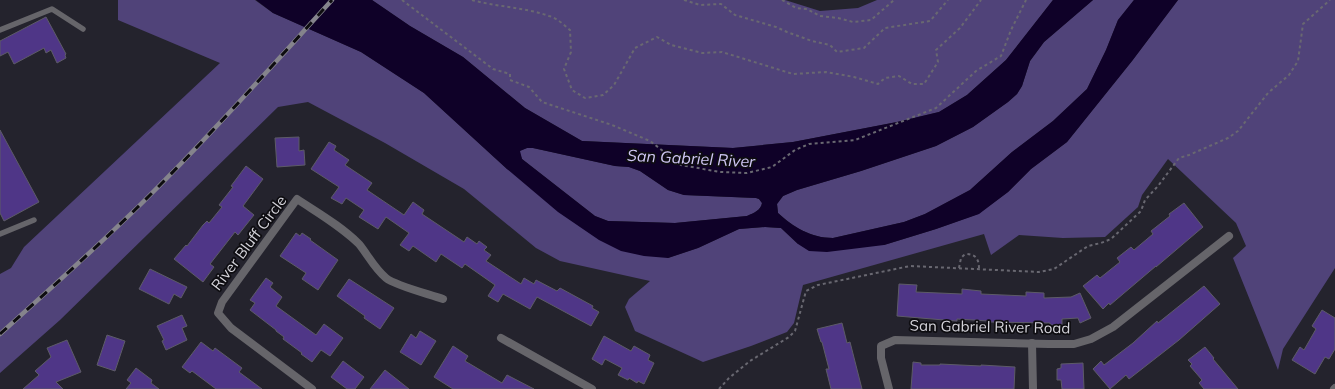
<svg xmlns="http://www.w3.org/2000/svg" width="1335" height="389" viewBox="0 0 1335 389" font-family="Mulish,sans-serif">
  <style>
    .green { fill: #504379 }
    .water { fill: #0f0128; fill-rule: evenodd }
    .building { fill: #4f3687; stroke: #5d5b67 }
    .lines { fill: none; stroke-linecap: round; stroke-linejoin: round }
    .path { stroke: #696871; stroke-width: 2; stroke-dasharray: 3 3; stroke-linecap: butt }
    .service { stroke: #66656a; stroke-width: 5.5 }
    .minor { stroke: #66656a; stroke-width: 8 }
    .rail-casing { stroke: #85848c; stroke-width: 4.5 }
    .rail { stroke: #0e0d11; stroke-width: 3; stroke-dasharray: 9; stroke-linecap: butt }
    .labels { text-anchor: middle; stroke-width: 3.5; stroke-linejoin: round; paint-order: stroke }
    .street-label { font-size: 15px; fill: #d4d3da; stroke: #0e0d11 }
    .water-label { font-size: 16px; font-style: italic; fill: #d0c7f5; stroke: #0e0d11 }
  </style>
  <rect width="100%" height="100%" fill="#24232d"/>
  <g class="green">
    <polygon points="118,0 255,0 273,13 361,52 424,93 507,169 668,258 698,248 739,229 765,227 781,228 798,244 884,245 936,229 978,214 1008,192 1031,169 1067,142 1132,61 1178,0 1335,0 1335,268 1283,349 1278,370 1233,258 1246,246 1236,223 1168,159 1142,195 1138,207 1105,237 1063,238 1019,235 991,255 984,234 803,285 794,323 787,332 751,346 703,362 635,331 625,307 629,299 650,281 560,261 536,248 464,189 385,143 308,102 278,107 60,320 0,373 0,274 11,268 24,247 220,63 118,20"/>
    <polygon points="372,0 785,0 820,11 858,8 877,0 1053,0 1006,60 967,95 939,112 897,122 793,142 733,148 582,141 525,108 463,57 410,26"/>
    <path d="M1093,0H1134L1118,20L1106,50L1087,89L1053,121L1012,152L970,190L925,214L904,222L833,238C811,238 793,227 778,213L777,204L783,196L797,190L861,171L936,146L973,127L1008,102L1017,94L1022,86L1030,61L1044,42Z"/>
    <path d="M527,148H533L615,166L629,167L640,171L668,190L684,195L756,198L759,199L762,203C761,210 754,213 747,216L675,223L608,221L595,216L522,159L519,151Z"/>
  </g>
  <path class="water" d="M256,0H372L410,26L463,57L525,108L582,141L733,148L793,142L897,122L939,112L967,95L1006,60L1053,0H1093L1044,42L1030,61L1022,86L1017,94L1008,102L973,127L936,146L861,171L797,190L783,196L777,204L778,213C793,227 811,238 833,238L904,222L925,214L970,190L1012,152L1053,121L1087,89L1106,50L1118,20L1134,0H1178L1132,61L1067,142L1031,169L1008,192L979,214L936,229L884,245L827,252L809,251L798,244L781,228L765,227L739,229L698,248L668,258L644,256L621,251L599,240L558,212L507,169L424,93L361,52L273,13ZM527,148H533L615,166L629,167L640,171L668,190L684,195L756,198L759,199L762,203C761,210 754,213 747,216L675,223L608,221L595,216L522,159L520,151Z"/>
  <g class="building">
    <polygon points="46,17 66,54 65,55 66,58 57,63 51,50 46,53 44,48 14,64 8,52 0,56 0,41"/>
    <polygon points="0,130 39,202 4,221 0,213"/>
    <polygon points="299,137 299,151 304,150 305,165 277,167 275,138"/>
    <polygon points="329,142 336,146 334,150 349,160 345,165 372,183 367,190 404,215 413,202 424,210 422,214 464,242 467,237 477,244 479,241 487,247 484,250 491,255 486,261 521,284 524,278 534,284 536,280 557,291 560,288 593,306 592,308 599,312 591,326 537,297 530,309 503,294 498,302 488,296 495,285 465,264 462,268 441,254 436,262 413,246 409,251 400,245 409,233 386,217 378,229 359,217 364,210 346,198 342,204 331,198 339,187 311,169"/>
    <polygon points="246,166 263,179 243,206 254,215 238,235 235,232 210,264 214,267 203,282 174,259 186,245 187,246 203,225 207,221 209,223 222,207 219,205 233,187 231,186"/>
    <polygon points="1184,203 1203,227 1156,267 1156,266 1110,305 1109,303 1103,309 1083,286 1097,275 1100,278 1120,262 1117,258 1131,247 1134,250 1153,234 1151,231 1170,216 1169,214"/>
    <polygon points="296,233 300,236 302,233 311,239 310,240 338,260 318,290 302,279 306,273 280,256"/>
    <polygon points="150,269 187,287 181,298 174,294 169,304 139,289"/>
    <polygon points="266,278 273,283 270,287 282,297 276,306 316,335 324,324 343,338 330,356 321,350 312,362 301,354 302,353 283,339 284,337 276,331 276,330 250,310 255,303 250,300"/>
    <polygon points="349,279 394,308 380,329 364,318 365,316 337,296"/>
    <polygon points="899,284 917,285 916,292 962,294 962,289 981,291 981,294 1026,296 1026,292 1044,293 1044,298 1071,297 1080,293 1091,318 1080,323 1078,318 1062,319 1062,325 1050,325 1050,323 989,322 989,321 957,319 957,321 944,320 897,316"/>
    <polygon points="1204,286 1220,304 1179,340 1129,379 1126,375 1110,389 1093,369 1101,361 1104,365 1108,362 1133,343 1157,321 1158,323"/>
    <polygon points="1322,310 1335,318 1335,349 1329,359 1325,357 1315,374 1292,360 1300,347 1304,350 1316,329 1312,326"/>
    <polygon points="182,315 187,326 182,328 187,340 166,350 162,341 164,340 157,326"/>
    <polygon points="842,323 847,343 850,342 862,389 831,389 826,369 829,369 822,342 821,342 817,329"/>
    <polygon points="420,331 436,341 421,365 400,352 411,334 416,338"/>
    <polygon points="107,335 125,341 115,371 97,365"/>
    <polygon points="604,336 631,351 634,346 650,355 648,360 654,363 644,384 638,381 637,383 629,378 628,380 618,375 622,368 605,359 602,365 592,359"/>
    <polygon points="67,340 81,372 56,382 63,389 23,389 39,375 35,371 51,357 47,348"/>
    <polygon points="201,342 213,351 215,348 242,368 239,372 262,389 216,389 192,371 190,373 182,367"/>
    <polygon points="453,346 468,356 465,361 502,383 507,375 534,389 453,389 434,377"/>
    <polygon points="1205,347 1214,358 1213,359 1238,389 1204,389 1199,383 1202,380 1190,366 1192,364 1188,360"/>
    <polygon points="343,361 364,377 355,389 347,389 331,377"/>
    <polygon points="913,362 921,363 921,365 940,365 940,364 981,366 981,365 1015,367 1014,389 911,389"/>
    <polygon points="1083,363 1084,389 1062,389 1061,380 1057,380 1057,369 1061,368 1061,364"/>
    <polygon points="136,368 152,380 151,383 159,389 126,389 131,383 127,380"/>
    <polygon points="385,370 409,389 370,389"/>
  </g>
  <g class="lines">
    <g class="path">
      <polyline points="402,0 493,69 510,74 510,80 529,87 542,102 612,125 650,141 681,165 720,172 747,173 772,167 795,150 809,144 855,140 936,108 976,71 1001,56 1011,30 1026,0"/>
      <path d="M472,0C497,7 524,7 549,16C557,18 564,25 570,30L571,52L564,69L572,90L585,98L603,95L614,85L635,48L657,37L671,45L702,53L722,52L793,74L826,72L854,77L878,84L885,78L899,76L912,84H924L938,62L936,50L960,28L981,0"/>
      <polyline points="684,0 700,5 721,4 735,15 776,27 787,32 812,41 830,45 837,52 864,48 885,28 930,21 948,0"/>
      <polyline points="782,0 796,8 807,9 820,16 838,18 853,22 871,20 894,0"/>
      <path d="M959,268L961,258L965,254C976,254 979,259 979,269"/>
      <polyline points="719,389 729,378 750,361 789,337 795,331 806,291 818,285 910,266 1039,272 1054,269 1088,246 1101,243 1111,239 1141,211 1145,200 1158,186 1179,158 1189,155 1228,138 1238,131 1268,93 1289,75 1298,61 1303,24 1330,0"/>
    </g>
    <g class="service">
      <polyline points="0,30 52,9 83,29"/>
      <polyline points="0,234 34,220"/>
    </g>
    <g class="minor">
      <polyline points="501,338 592,389"/>
      <polyline points="1032,343 1033,389"/>
      <path d="M312,389L231,328L218,313L222,302L297,199C318,213 341,226 359,244C368,255 374,268 386,278C396,286 429,294 443,299"/>
      <polyline points="889,389 881,358 881,346 895,340 1049,344 1074,344 1091,339 1113,327 1229,236"/>
      <polyline points="1334,389 1335,388"/>
    </g>
    <g class="rail-casing">
      <path id="rail" d="M0,334C48,291 96,248 142,203C208,138 270,68 332,0"/>
    </g>
    <use href="#rail" class="rail"/>
  </g>
  <g class="labels">
    <g class="street-label">
      <text transform="translate(249 243) rotate(-53)" y="5">River Bluff Circle</text>
      <text transform="translate(990 327) rotate(1)" y="5">San Gabriel River Road</text>
    </g>
    <g class="water-label">
      <text transform="translate(691 158) rotate(3)" y="6">San Gabriel River</text>
    </g>
  </g>
</svg>
